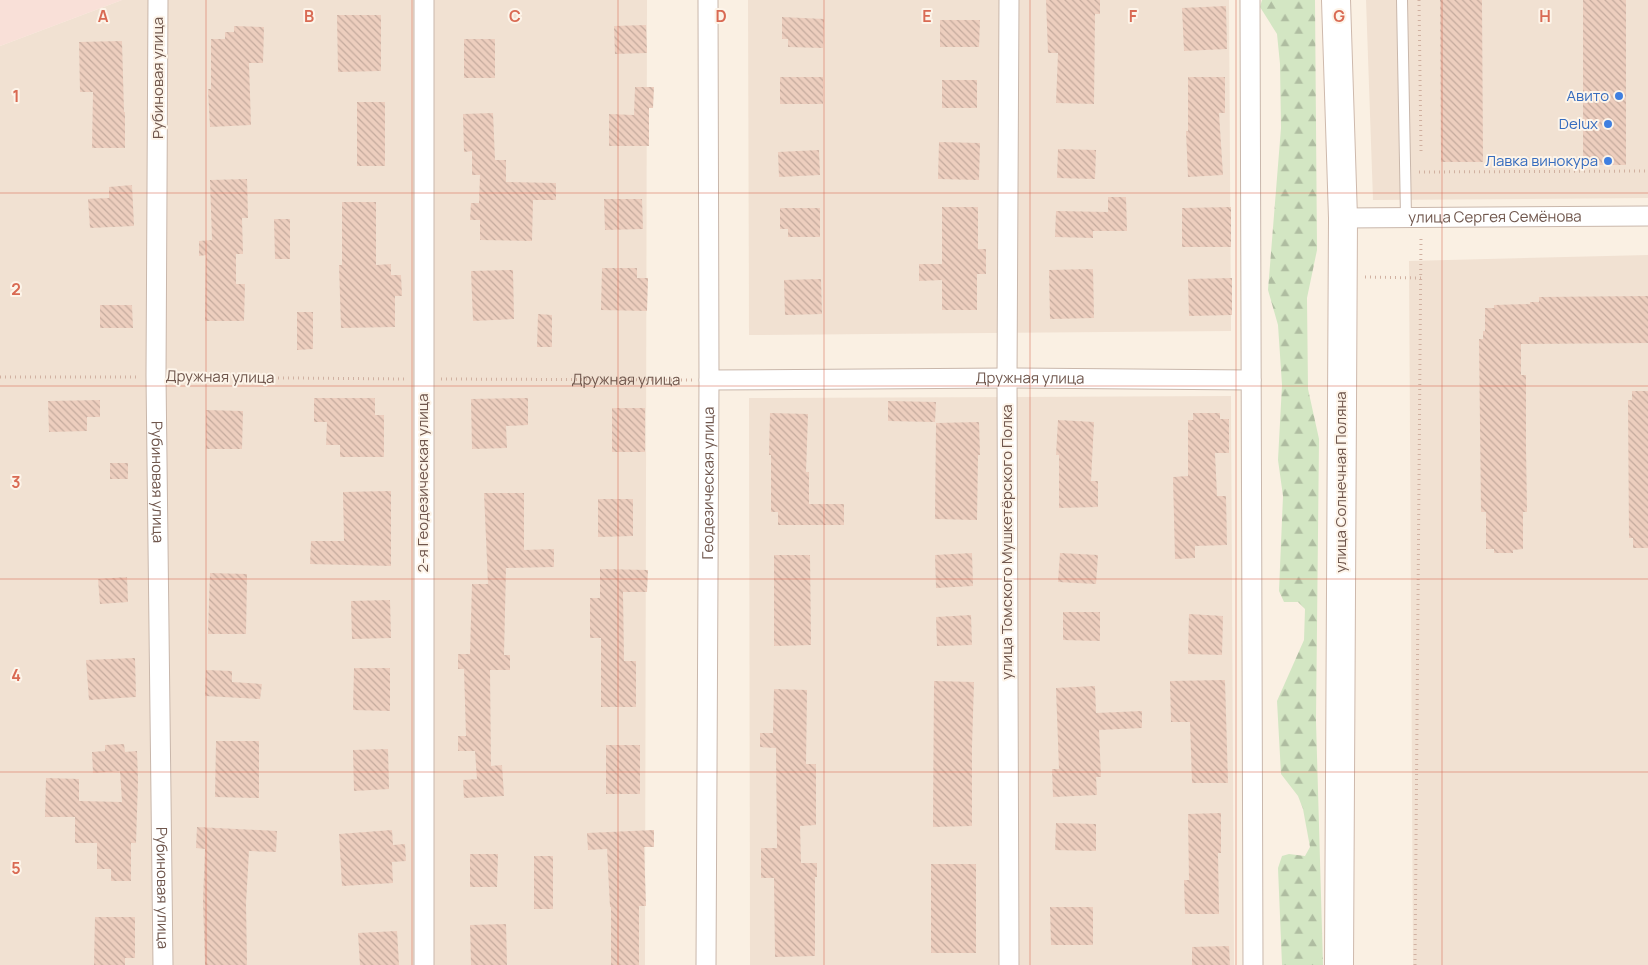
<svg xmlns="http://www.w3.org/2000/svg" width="1648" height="965" viewBox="0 0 1648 965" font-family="Manrope,sans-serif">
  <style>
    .residential { fill: #f1e1d2 }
    .commercial { fill: #f9e0d8 }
    .forest { fill: url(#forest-firs) }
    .building { fill: url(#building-back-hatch) }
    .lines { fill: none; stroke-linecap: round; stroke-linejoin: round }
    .lane-casing { stroke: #c9b7ab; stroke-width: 12 }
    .street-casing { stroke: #c9b7ab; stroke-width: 21 }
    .secondary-casing { stroke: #ceb9ac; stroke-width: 30 }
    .path { stroke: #d1b1a1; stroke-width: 3; stroke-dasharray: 1 4; stroke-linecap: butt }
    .lane { stroke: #fff; stroke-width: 10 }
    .street { stroke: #fff; stroke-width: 19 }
    .secondary { stroke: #fff; stroke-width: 28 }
    .grid { fill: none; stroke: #d96a53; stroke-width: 1; stroke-opacity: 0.55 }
    .shop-dot { fill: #3f7fe0; stroke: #fdf4e9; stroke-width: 2 }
    .labels { text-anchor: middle; stroke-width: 4; stroke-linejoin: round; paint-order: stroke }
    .street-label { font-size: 15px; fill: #6f564c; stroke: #fdf4e9 }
    .shop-label { font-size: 15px; fill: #366cbe; stroke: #fdf4e9; text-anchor: end }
    .grid-label { font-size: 16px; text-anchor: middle; font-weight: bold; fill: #d96a53; stroke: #fdf4e9; stroke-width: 4; stroke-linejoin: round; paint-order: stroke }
  </style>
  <defs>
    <pattern id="forest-firs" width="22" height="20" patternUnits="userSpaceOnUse" patternTransform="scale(1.25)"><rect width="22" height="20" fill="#d3e6c3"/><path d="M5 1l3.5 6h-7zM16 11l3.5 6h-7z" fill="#afbda1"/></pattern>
    <pattern id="building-back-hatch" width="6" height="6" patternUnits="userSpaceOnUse" patternTransform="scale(1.25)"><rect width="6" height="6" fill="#edcebe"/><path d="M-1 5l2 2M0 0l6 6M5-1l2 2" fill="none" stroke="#c4aa9d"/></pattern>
  </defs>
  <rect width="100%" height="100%" fill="#faf0e3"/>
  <g class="residential">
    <polygon points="122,0 647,0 645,965 0,965 0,46"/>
    <polygon points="748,0 1229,0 1231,331 749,335"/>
    <polygon points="1366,0 1648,0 1648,198 1373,200"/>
    <polygon points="1648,255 1648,965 1413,965 1409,261"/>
    <polygon points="1231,396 1234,965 750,965 749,398"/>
  </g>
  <polygon class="commercial" points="0,0 122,0 0,46"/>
  <polygon class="forest" points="1262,0 1315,0 1317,250 1307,298 1308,389 1319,439 1316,721 1323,965 1282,965 1278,868 1282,856 1289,854 1305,856 1310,847 1303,809 1298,796 1281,774 1277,701 1304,640 1305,609 1298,602 1284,602 1279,591 1283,496 1278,460 1282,385 1278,325 1268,290 1281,128 1280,64 1277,34 1260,7"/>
  <g class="building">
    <polygon points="1046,0 1100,0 1100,14 1095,14 1094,104 1056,103 1058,53 1048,53"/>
    <polygon points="1440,0 1482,0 1483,162 1441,162"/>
    <rect x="1583" y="0" width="43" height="165"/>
    <polygon points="1226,6 1227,49 1184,51 1182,8"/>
    <polygon points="337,15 381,15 381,71 338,72"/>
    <polygon points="782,17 824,19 823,48 788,47 788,39 782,39"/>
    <polygon points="940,20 980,20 979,47 940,47"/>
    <polygon points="646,25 647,53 615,54 614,26"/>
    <polygon points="234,26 264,27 263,63 249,63 251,125 210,127 208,89 211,89 211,39 225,39 225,32 234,32"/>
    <rect x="464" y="39" width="31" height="39"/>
    <polygon points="122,41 124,112 125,112 125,148 92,148 93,92 80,92 79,42"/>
    <rect x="780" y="77" width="43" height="27"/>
    <polygon points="1188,77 1225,77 1225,113 1219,113 1223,175 1188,177 1186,131 1188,131"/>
    <rect x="942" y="80" width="35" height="28"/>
    <polygon points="635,87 654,87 653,108 649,108 649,146 609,146 609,114 634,115"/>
    <rect x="357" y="102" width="28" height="64"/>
    <polygon points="493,113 495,160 506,160 506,182 556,183 556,200 533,200 532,241 480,240 480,220 470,220 471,203 479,203 480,175 472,175 472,151 464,152 463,114"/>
    <polygon points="939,142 980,143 979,180 938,179"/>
    <polygon points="1058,149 1096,150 1095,179 1057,178"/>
    <polygon points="819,150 820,175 779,177 778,152"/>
    <polygon points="247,179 248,218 242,218 243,254 236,254 236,284 245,284 244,321 205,321 206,255 199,256 199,241 212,240 210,180"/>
    <polygon points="132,185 134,226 90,228 88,199 109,198 109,187"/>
    <polygon points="1108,197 1126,197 1127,231 1093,231 1093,238 1055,237 1056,211 1108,212"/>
    <polygon points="604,199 642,199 643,229 605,230"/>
    <polygon points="342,202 376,202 376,265 391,264 391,275 401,275 402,296 395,296 395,327 341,328 339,265 342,265"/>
    <polygon points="942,207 978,207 978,249 986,249 986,274 977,274 977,310 942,310 942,280 919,281 919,264 942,264"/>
    <polygon points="1231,207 1231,247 1182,247 1182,208"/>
    <polygon points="780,208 820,208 820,237 788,237 788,229 780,229"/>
    <polygon points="274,219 290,219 290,259 275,259"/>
    <polygon points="602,268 637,268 637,278 648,278 647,311 601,310"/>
    <polygon points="1093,269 1094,318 1050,319 1049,270"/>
    <polygon points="513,270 514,319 473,321 471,271"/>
    <polygon points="1232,278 1232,315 1189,316 1188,279"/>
    <polygon points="821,279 822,314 785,315 784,280"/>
    <polygon points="1648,296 1648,343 1521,344 1521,375 1526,375 1526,448 1527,512 1523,512 1523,549 1513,550 1513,553 1494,553 1494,549 1486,549 1486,512 1481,512 1479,339 1483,339 1483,331 1485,331 1485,308 1494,308 1494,305 1530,304 1530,302 1539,302 1539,297"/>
    <polygon points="100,305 132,305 133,328 100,328"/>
    <polygon points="297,312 313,312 313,349 297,350"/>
    <polygon points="538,314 552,315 552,347 537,347"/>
    <polygon points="1632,391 1648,391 1648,548 1633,548 1633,538 1629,538 1628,400 1632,400"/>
    <polygon points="314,398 375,398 375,415 384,415 384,457 340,457 340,445 326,445 327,422 314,422"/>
    <polygon points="528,398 528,425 506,426 507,448 472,449 471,399"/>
    <polygon points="100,400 100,417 87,417 87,431 49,432 48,401"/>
    <polygon points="888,401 936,402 935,422 888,421"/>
    <rect x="612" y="408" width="33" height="44"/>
    <polygon points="206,410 243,411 242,449 206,449"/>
    <polygon points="770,413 808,414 806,472 809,472 809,504 844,504 844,525 778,525 778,512 771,512 771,455 769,455"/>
    <polygon points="1193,413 1220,413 1220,419 1229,419 1229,453 1215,453 1217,496 1226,496 1227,545 1195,546 1195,558 1175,559 1173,477 1188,476 1188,420 1193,420"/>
    <polygon points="1058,420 1094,422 1091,481 1098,481 1098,507 1059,508 1059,455 1056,455"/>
    <polygon points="979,422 980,455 978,455 977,520 935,519 936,423"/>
    <rect x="110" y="463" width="18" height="16"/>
    <polygon points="391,491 391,566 310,564 311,541 344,541 343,492"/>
    <polygon points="484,493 524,493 524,550 554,549 554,567 506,568 504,655 510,655 510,670 490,670 491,766 502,765 504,796 464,798 463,780 477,779 475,751 458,751 458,736 466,736 464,669 458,669 458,654 470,654 472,584 488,584"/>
    <polygon points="598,499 633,499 633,536 598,537"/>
    <polygon points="972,553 973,586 936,588 935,555"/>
    <polygon points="1060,553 1098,555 1096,584 1058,582"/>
    <polygon points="774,555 810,555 811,645 774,646"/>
    <polygon points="600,569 648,570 647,592 623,592 624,661 636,661 636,707 601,707 601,638 590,638 590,598 600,598"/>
    <polygon points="210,573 247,574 246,634 208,634"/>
    <polygon points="127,577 128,602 100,604 98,579"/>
    <polygon points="390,600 391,638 352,639 351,601"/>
    <polygon points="1063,612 1100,612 1100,641 1063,640"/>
    <polygon points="1189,614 1223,616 1222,655 1188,654"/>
    <polygon points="971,615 972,645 937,646 936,617"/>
    <polygon points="135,658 136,697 89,700 86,660"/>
    <polygon points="354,668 390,668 390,711 353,710"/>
    <polygon points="206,670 232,671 232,682 262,684 260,699 205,696"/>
    <polygon points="1225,680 1228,783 1192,783 1190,722 1171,722 1170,681"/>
    <polygon points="934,681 974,682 972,746 972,826 933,827"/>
    <polygon points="1095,686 1096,713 1142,711 1142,728 1099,730 1101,777 1096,777 1097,795 1053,797 1052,769 1059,769 1056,688"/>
    <polygon points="774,689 807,690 806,764 816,764 816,825 800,826 801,863 817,863 817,877 815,877 815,956 775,957 774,878 761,878 761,848 777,848 776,748 760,747 760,733 773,733"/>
    <polygon points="216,741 259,741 259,798 215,797"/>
    <polygon points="124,744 125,752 137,751 138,780 136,843 131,843 131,881 111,881 111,869 97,869 97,843 75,843 75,817 45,817 46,778 79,779 79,801 122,802 120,771 93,773 92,752 105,751 105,745"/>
    <rect x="606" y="745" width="34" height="49"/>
    <polygon points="388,749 389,789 354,791 353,750"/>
    <polygon points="1221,813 1221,853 1218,853 1219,914 1185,914 1184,880 1189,880 1188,814"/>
    <polygon points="1056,823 1096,824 1096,851 1055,850"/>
    <polygon points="197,827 277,831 276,852 249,851 246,903 247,965 205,965 203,901 205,849 196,848"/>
    <polygon points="392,830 393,845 405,844 406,861 392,862 393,883 342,886 339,834"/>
    <polygon points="654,830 654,847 644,847 646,906 639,906 639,965 611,965 611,907 610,907 607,849 588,850 587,833"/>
    <polygon points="470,854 498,854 497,887 470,887"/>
    <rect x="534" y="856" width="19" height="53"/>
    <rect x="931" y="864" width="45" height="89"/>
    <polygon points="1050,907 1093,907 1093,945 1051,945"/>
    <polygon points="95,917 135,917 135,958 125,958 125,965 94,965"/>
    <polygon points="506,924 507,965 471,965 470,925"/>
    <polygon points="397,931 399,965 360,965 358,933"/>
    <polygon points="1229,946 1230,965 1192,965 1192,947"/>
  </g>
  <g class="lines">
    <g class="lane-casing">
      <polyline id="lane" points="1402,0 1406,217"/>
    </g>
    <g class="street-casing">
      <g id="street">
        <path id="s2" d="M158,0L156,376L163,965"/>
        <polyline points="1250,0 1253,965"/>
        <path id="s3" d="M1343,218L1648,216"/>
        <path id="s4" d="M709,380L1007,378L1251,380"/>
        <polyline points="424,965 424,0"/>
        <path id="s5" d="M706,965L709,380L708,0"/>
        <polyline points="1009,965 1007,378 1009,0"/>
      </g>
    </g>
    <g class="secondary-casing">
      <polyline id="secondary" points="1336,0 1343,218 1339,965"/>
    </g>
    <g class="path">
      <polyline points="1419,0 1421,152"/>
      <polyline points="1419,172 1648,171"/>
      <polyline points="1365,277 1421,278"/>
      <polyline points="0,377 139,377"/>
      <polyline points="173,377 407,379"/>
      <path id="s1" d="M441,379L692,380"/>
      <polyline points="1415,965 1421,236"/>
    </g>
    <use href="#lane" class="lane"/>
    <use href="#street" class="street"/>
    <use href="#secondary" class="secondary"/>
  </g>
  <path class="grid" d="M206,0V965M412,0V965M618,0V965M824,0V965M1030,0V965M1236,0V965M1442,0V965M0,193H1648M0,386H1648M0,579H1648M0,772H1648"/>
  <g class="shop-dot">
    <circle cx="1619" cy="96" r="5"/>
    <circle cx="1608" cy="124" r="5"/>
    <circle cx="1608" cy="161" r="5"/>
  </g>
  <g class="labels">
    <g class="street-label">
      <text transform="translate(158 78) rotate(-90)" y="5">Рубиновая улица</text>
      <text dy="5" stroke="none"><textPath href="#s3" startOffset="152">улица Сергея Семёнова</textPath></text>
      <text transform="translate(220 377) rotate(1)" y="5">Дружная улица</text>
      <text dy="5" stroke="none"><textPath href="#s4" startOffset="321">Дружная улица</textPath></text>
      <text dy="5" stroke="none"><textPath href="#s1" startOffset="185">Дружная улица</textPath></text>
      <text transform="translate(1341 482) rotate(-90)" y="5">улица Солнечная Поляна</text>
      <text dy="5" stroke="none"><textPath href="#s2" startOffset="482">Рубиновая улица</textPath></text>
      <text transform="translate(423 483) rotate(-90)" y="5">2-я Геодезическая улица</text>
      <text dy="5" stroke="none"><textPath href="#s5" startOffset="482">Геодезическая улица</textPath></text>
      <text transform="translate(1007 542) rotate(-90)" y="5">улица Томского Мушкетёрского Полка</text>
      <text dy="5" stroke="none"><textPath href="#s2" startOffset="888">Рубиновая улица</textPath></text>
    </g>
    <g class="shop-label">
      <text x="1609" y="101">Авито</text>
      <text x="1598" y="129">Delux</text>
      <text x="1598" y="166">Лавка винокура</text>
    </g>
  </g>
  <g class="grid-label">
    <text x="103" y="22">A</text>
    <text x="309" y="22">B</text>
    <text x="515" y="22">C</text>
    <text x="721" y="22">D</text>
    <text x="927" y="22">E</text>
    <text x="1133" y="22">F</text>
    <text x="1339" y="22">G</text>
    <text x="1545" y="22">H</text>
    <text x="16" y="102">1</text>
    <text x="16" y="295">2</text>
    <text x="16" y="488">3</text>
    <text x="16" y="681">4</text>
    <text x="16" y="874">5</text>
  </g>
</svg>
